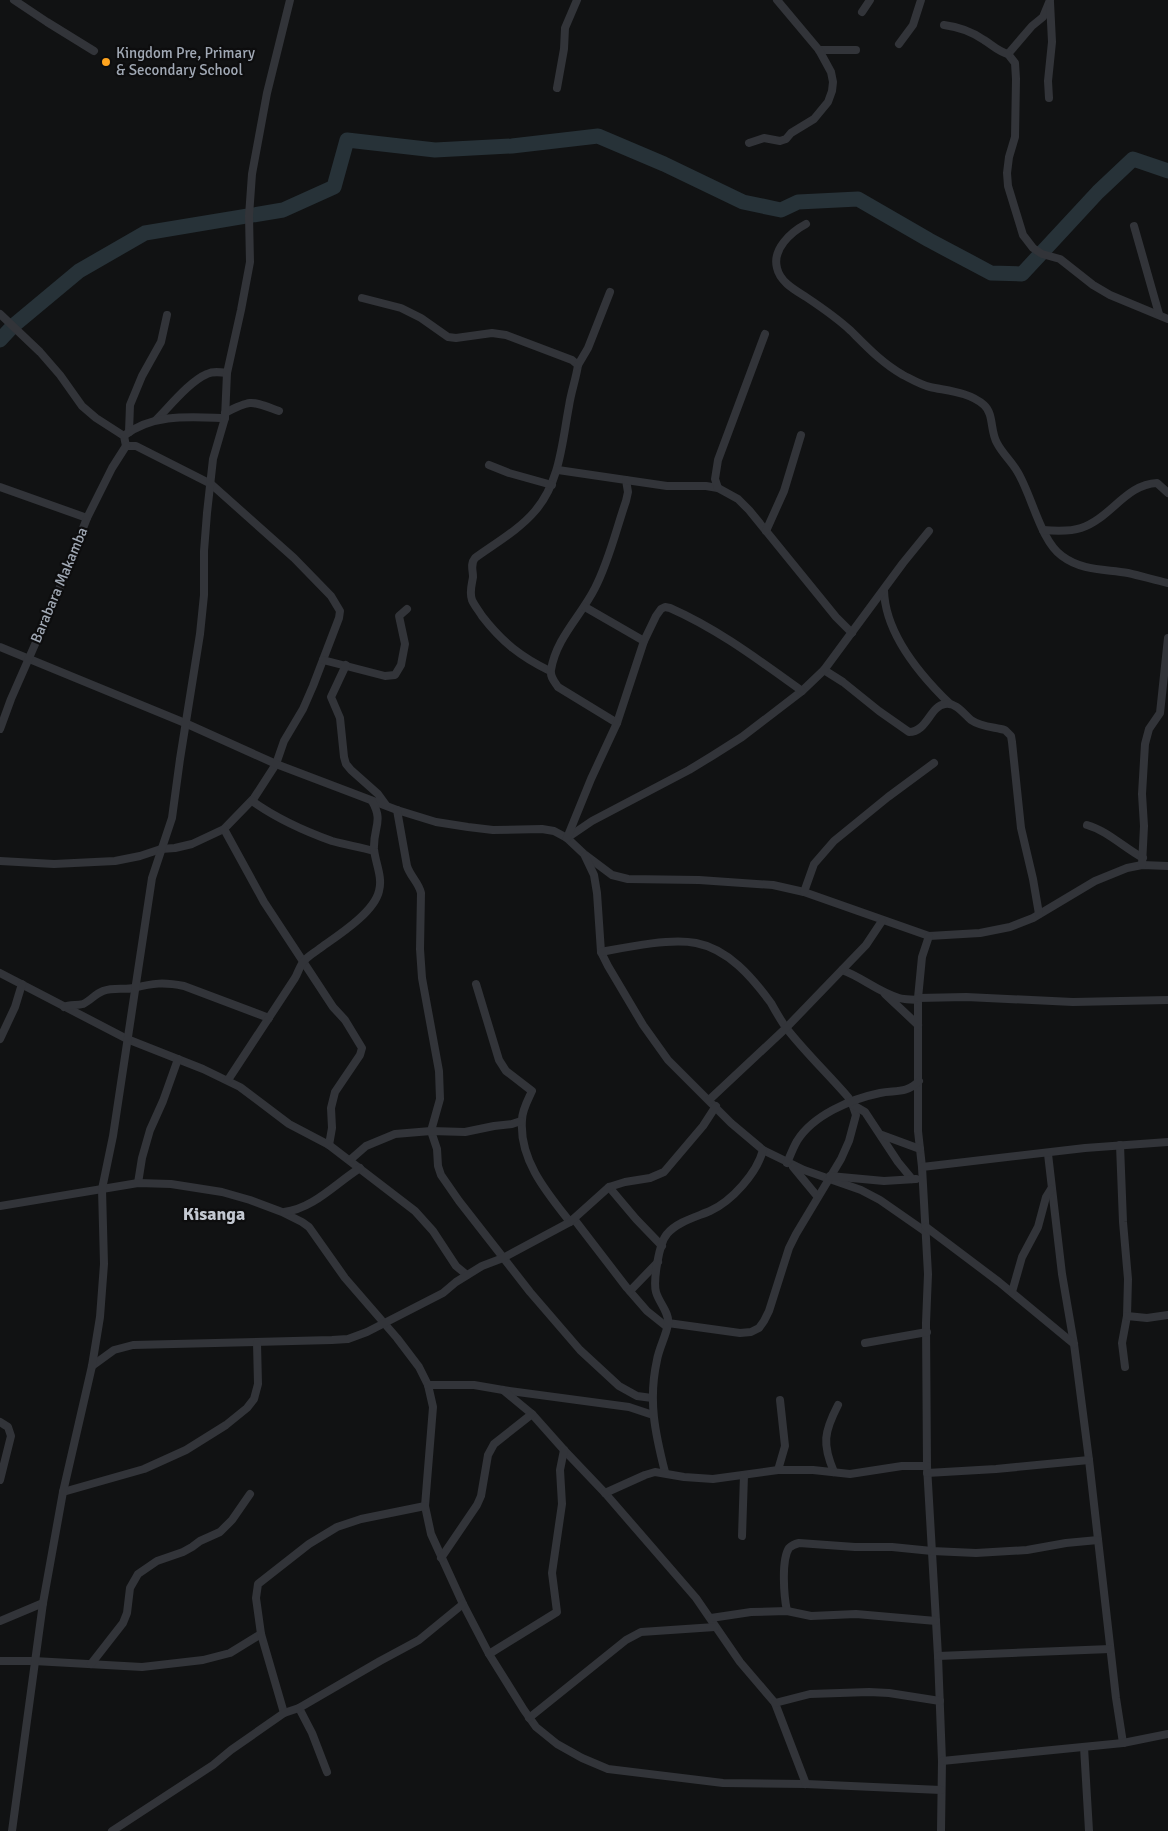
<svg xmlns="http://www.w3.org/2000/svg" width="1168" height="1831" viewBox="0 0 1168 1831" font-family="Signika,sans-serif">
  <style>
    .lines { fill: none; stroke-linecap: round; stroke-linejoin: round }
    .river { stroke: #273238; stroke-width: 15 }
    .street { stroke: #323439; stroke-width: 8 }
    .poi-dot { fill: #ffa41e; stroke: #0d0d0e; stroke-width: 2 }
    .labels { text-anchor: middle; stroke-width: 4.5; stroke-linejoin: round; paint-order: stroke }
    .poi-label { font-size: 15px; fill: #a1a9b5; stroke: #0d0d0e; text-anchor: start }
    .street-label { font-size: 15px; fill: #a1a9b5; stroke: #0d0d0e }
    .quarter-label { font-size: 18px; font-weight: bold; fill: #c3c8d1; stroke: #0d0d0e }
  </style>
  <rect width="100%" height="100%" fill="#111213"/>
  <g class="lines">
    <polyline class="river" points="0,340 13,326 79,271 145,233 283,210 334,187 347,140 435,150 512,146 598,136 664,164 743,202 781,210 798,202 858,199 929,240 991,273 1022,274 1098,192 1133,159 1168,171"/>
    <g class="street">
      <polyline points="14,0 47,22 94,51"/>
      <polyline points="1050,0 1043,17 1032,26 1008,54 1015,63 1016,79 1015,137 1009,157 1007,173 1008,186 1023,235 1033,248 1042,254 1060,259 1093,285 1110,295 1168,319"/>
      <polyline points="862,12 870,0"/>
      <path d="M944,25C960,27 971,31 984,40C992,45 999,52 1008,54"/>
      <polyline points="899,44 913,25 921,0"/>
      <polyline points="819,50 856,50"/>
      <polyline points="557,88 564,49 565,28 577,0"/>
      <polyline points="1049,98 1048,81 1052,42 1050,2"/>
      <polyline points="749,143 764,138 780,141 786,139 791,133 814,119 828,102 832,91 833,82 831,72 819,50 777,0"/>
      <path d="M806,224C791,232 772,249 777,268C780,282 795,290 806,297C821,307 837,318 851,331C867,347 882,363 903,375C911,379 921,385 930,387C948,391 969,392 984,405C994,414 990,431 997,443C1002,453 1011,461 1017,471C1032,495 1040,540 1062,556C1082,571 1105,569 1128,573C1141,576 1155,580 1168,583"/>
      <polyline points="1134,226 1159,314"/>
      <path d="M362,298L401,308L421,318L448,337L456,338L492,333L506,335L572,360L578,365C576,379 571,392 569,406C562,443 560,482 535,511C519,530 494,544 475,558C470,564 473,570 473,577C472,584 469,592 472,600C474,605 479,611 482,616C502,642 521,657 550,671"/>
      <polyline points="0,314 40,352 60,375 82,406 96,418 124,436 126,446 136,446 211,484 294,558 331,596 340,611 339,618 313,686 303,709 284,741 276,764 254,798 224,829 192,844 175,848 161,849 140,856 115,861 54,864 0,861"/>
      <polyline points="578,365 588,348 610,292"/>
      <path d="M225,413C252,399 251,401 279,411"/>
      <path d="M156,420C170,406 190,381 207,374C213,371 220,372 227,373"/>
      <polyline points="129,432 130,405 142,376 161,342 167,315"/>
      <path d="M125,435C154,413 191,417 225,418"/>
      <polyline points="489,465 509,473 552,485"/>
      <path d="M558,470L626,480L628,492L626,501C616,530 609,561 595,588C581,616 556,638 551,670C550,677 554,681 558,687L617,723"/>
      <polyline points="626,480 667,486 706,486 718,488 738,499 749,510 836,617 852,633"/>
      <polyline points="0,487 87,518"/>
      <polyline points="718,488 715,479 718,460 765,334"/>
      <path d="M1043,530C1055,531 1069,532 1081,528C1110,519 1126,484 1157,483L1168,493"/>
      <polyline points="766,531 784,491 801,435"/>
      <path d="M884,590C885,634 920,675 950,704"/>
      <polyline points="585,607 644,641"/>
      <polyline points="0,647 185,723 276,764 397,810 436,822 468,827 493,830 542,829 554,831 567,838 584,854 612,875 628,879 699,880 773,885 804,892 929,936 980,933 1010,927 1033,918 1095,881 1127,868 1142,865 1168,866"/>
      <polyline points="323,660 385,676 395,675 401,665 405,644 399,616 407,609"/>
      <polyline points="346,665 331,697 340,718 344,757 346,764 351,770 378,794 386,805"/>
      <path d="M824,670L843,682L879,711L909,732C927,732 930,706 945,704C956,702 964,714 971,720C981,727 994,727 1005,730L1011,736L1012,742L1021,828L1033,879L1039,914"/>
      <polyline points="0,729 11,699 58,592 87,518 112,468 126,446"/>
      <path d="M252,801C276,818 304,831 332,841C346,845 361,847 374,851"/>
      <path d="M397,810L407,866C410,876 419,883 421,893L420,949L422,978L439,1071L440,1099L431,1131L437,1149L438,1166L441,1175L459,1201L530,1292L580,1350L619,1386L637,1396L652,1398"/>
      <path d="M1087,825C1108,831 1124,848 1143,858"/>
      <polyline points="224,829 264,902 333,1007 345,1020 362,1048 360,1055 335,1092 331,1108 332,1128 329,1145"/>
      <polyline points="567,838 592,821 689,770 712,756 742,737 802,691 824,670 903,563 929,531"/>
      <path d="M567,838L591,779L617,723L644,641L656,616L661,609L665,607L670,608C718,629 760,661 802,691"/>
      <polyline points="585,856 594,875 597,893 601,952 608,966 643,1025 668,1060 731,1123 763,1150 804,1170 861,1190 880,1200 926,1232"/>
      <polyline points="1142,865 1144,826 1142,794 1145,744 1149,729 1160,713 1168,638"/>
      <polyline points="804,892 814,864 834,841 888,797 934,763"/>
      <polyline points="929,936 922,957 918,998 918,1131 922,1167 928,1274 926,1323 927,1466 938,1656 942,1761 941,1831"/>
      <path d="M601,952C627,947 670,938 696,943C728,949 752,977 771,1003C776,1012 781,1021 787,1029C806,1053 828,1074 848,1097L853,1106L856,1115L849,1141L841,1159L796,1234L789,1248L769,1311L764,1321L759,1328L751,1332L740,1333L668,1323"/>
      <path d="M842,970C862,977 878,992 899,998C905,1000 912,999 918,1000"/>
      <polyline points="0,973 127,1039 203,1069 240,1087 289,1124 329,1145 415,1211 433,1231 456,1266 467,1275"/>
      <path d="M476,984L499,1060L506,1071L532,1091C528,1100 522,1110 522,1120C519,1160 547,1193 570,1222"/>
      <polyline points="885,994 918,1025"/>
      <polyline points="918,998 966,997 1073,1002 1168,1000"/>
      <path d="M64,1007C70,1004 77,1006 83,1004C90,1001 95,994 103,991C114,987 124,990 134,988C153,983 164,982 184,986L269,1018"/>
      <polyline points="0,1039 15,1007 22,984"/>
      <path d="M228,1080L295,978C298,973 300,965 304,961C308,956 314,953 319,949C337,936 374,913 379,891C383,877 375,862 374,849C373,827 384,822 372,801"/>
      <polyline points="709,1100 786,1028 866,945 882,921"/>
      <polyline points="853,1105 865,1112 898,1162 912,1179"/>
      <polyline points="882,1135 920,1149"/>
      <polyline points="1120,1145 1123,1222 1128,1279 1127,1316 1122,1343 1125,1367"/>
      <polyline points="1048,1154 1062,1274 1074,1344 1089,1460 1116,1698 1123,1743"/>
      <polyline points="350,1160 366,1146 395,1134 431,1131 465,1132 494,1126 512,1124 521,1121"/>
      <path d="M787,1163C790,1156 793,1148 797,1141C813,1115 851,1099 880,1093C896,1090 906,1094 919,1081"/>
      <polyline points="793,1167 817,1196"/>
      <polyline points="922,1167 1085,1148 1168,1142"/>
      <polyline points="830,1176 884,1181 916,1179"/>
      <polyline points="138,1183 142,1158 150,1130 163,1101 178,1059"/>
      <polyline points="609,1187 636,1219 662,1246"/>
      <polyline points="0,1206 138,1183 171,1184 222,1192 250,1200 282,1212 302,1222 309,1227 345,1278 397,1338 419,1367 428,1385 433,1407 425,1506 431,1534 463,1604 489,1654 524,1710 536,1727 557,1744 582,1758 608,1769 723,1783 806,1784 941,1790"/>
      <path d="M284,1212C313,1209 336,1183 360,1168"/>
      <polyline points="574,1219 627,1288 647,1311 667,1327"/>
      <polyline points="926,1227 999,1282 1074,1344"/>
      <polyline points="630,1291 658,1262"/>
      <polyline points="1012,1292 1022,1257 1038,1227 1046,1197 1051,1189"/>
      <polyline points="1127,1316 1147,1318 1168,1315"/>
      <polyline points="865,1343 927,1332"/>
      <polyline points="92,1366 114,1350 133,1345 332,1340 348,1339 367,1332 443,1293 456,1282 482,1266 503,1258 570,1222 609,1187 625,1182 650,1178 664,1172 703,1126 716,1106"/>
      <polyline points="428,1385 474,1385 503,1390 629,1407 653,1415"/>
      <polyline points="503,1390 532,1414 564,1450 605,1493 696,1598 740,1662 775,1703 806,1784"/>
      <polyline points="0,1422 8,1427 11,1436 0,1480"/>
      <polyline points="778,1470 785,1446 780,1400"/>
      <path d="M665,1472C655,1433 648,1400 657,1360C659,1348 666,1336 668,1324C670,1313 659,1303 656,1292C653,1281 659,1243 667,1234C677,1222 696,1217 710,1211C732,1201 757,1173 763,1150"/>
      <path d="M834,1472C822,1444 824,1432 838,1405"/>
      <polyline points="927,1473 996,1469 1089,1460"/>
      <polyline points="63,1492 144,1469 186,1450 226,1425 247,1408 254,1399 258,1384 257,1343"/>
      <polyline points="605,1493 645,1475 655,1472 684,1477 713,1479 778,1470 813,1470 850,1474 902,1466 927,1466"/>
      <polyline points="742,1536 744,1475"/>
      <polyline points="441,1558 477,1505 481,1496 488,1455 494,1444 532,1414"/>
      <path d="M787,1611C784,1597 781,1560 789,1548C792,1545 795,1544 799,1543L855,1547H892L932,1551L976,1553L1027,1550L1066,1543L1098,1540"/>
      <polyline points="711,1618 751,1612 787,1611 811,1616 856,1614 936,1621"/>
      <polyline points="0,1621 43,1603"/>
      <polyline points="489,1654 557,1612 552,1573 562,1504 560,1470 564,1450"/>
      <polyline points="938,1656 1110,1649"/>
      <polyline points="0,1661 34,1661 142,1667 203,1660 230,1653 261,1634"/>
      <polyline points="91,1664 123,1623 127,1613 130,1588 138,1574 157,1561 183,1552 192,1547 200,1541 220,1532 232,1520 250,1494"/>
      <polyline points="775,1703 810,1694 869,1692 889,1693 940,1701"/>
      <polyline points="299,1708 312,1733 327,1772"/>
      <polyline points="284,1713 261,1634 256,1598 258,1584 309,1544 337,1527 361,1519 425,1506"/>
      <polyline points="529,1718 626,1640 641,1632 715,1627"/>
      <polyline points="1084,1747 1089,1831"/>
      <polyline points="942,1761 1123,1743 1168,1734"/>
      <polyline points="12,1831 43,1603 63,1492 92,1366 100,1317 104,1264 102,1189 113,1136 152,878 172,818 180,759 200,634 204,595 204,551 207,513 213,459 225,418 227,373 241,310 250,262 249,216 252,174 267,93 290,0"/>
      <polyline points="112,1831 213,1765 231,1750 284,1713 299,1708 380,1661 419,1640 463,1604"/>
    </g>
  </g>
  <circle class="poi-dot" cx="106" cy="62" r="5"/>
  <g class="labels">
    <g class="poi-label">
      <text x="116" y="58">Kingdom Pre, Primary<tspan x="116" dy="17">&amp; Secondary School</tspan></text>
    </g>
    <g class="street-label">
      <text transform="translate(59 585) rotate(-67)" y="5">Barabara Makamba</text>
    </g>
    <g class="quarter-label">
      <text x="214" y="1220">Kisanga</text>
    </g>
  </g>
</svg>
